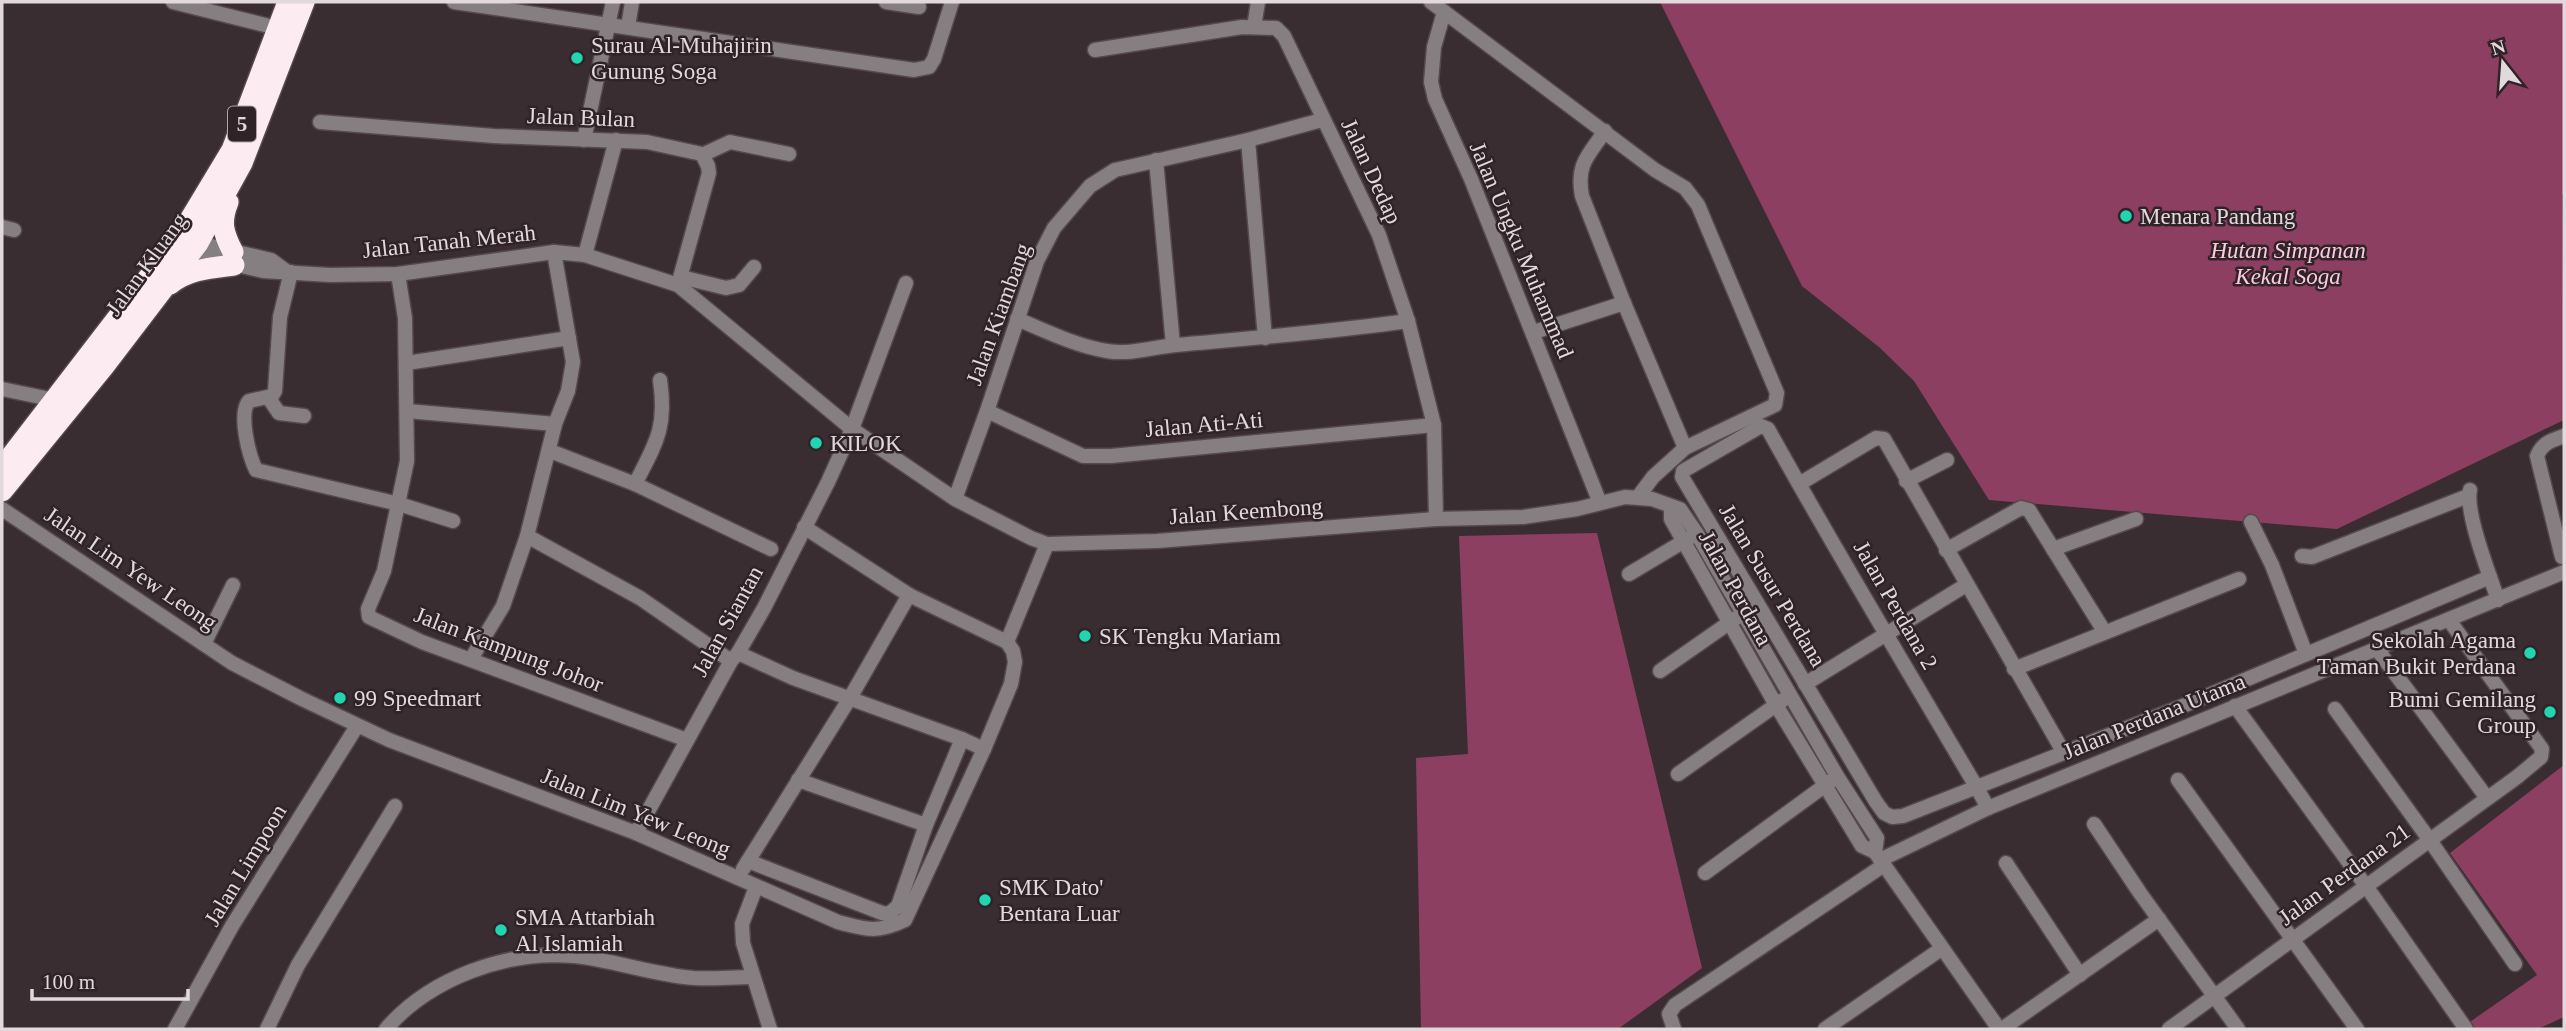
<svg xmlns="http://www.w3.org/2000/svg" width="2566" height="1031" viewBox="0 0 2566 1031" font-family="Georgia,serif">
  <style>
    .forest { fill: #8d3f62 }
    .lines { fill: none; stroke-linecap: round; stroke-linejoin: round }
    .minor-casing { stroke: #55494d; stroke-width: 17 }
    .highway-casing { stroke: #55494d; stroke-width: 24 }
    .minor { stroke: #867f81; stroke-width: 14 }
    .highway { stroke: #fcebf1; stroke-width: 21 }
    .poi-dot { fill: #20d5b0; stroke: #302328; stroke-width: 2.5 }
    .labels { text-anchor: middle; stroke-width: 5; stroke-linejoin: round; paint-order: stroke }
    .shield { fill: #302328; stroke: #ada2a6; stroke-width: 2 }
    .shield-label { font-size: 21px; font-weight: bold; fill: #e2d9dc }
    .poi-label { font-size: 23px; fill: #e2d9dc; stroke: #302328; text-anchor: start }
    .street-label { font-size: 23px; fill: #e2d9dc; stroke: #302328 }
    .park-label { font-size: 23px; font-style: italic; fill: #facbdd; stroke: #302328 }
  </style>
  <rect width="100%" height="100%" fill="#3a2d32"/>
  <g class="forest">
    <polygon points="1660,2 2564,2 2564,195 2562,195 2564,420 2337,529 1989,500 1914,381 1879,347 1802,286"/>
    <polygon points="1597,533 1702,968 1618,1029 1421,1029 1416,758 1468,754 1459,536"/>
    <polygon points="2564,765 2564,1017 2538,1029 2473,1029 2467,1024 2537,975 2450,853"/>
  </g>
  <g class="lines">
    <g class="minor-casing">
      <g id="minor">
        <polyline points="173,2 277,28"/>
        <polyline points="454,2 914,70 929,67 934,59 952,2"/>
        <polyline points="886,2 919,7"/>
        <polyline points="1431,2 1655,170 1685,188 1698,205 1777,393 1775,405 1685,448 1653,477 1638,497"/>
        <polyline points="1444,12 1434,47 1431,82 1435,99 1471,179 1600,503"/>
        <polyline points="628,27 632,2"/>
        <polyline points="1254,27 1258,2"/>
        <polyline points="1095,50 1242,27 1276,28 1284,36 1379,235 1408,321 1434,425 1436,519"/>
        <polyline points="320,122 494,136 647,142 702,154 708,166 709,173 678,285"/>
        <path d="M1605,131C1588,156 1576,164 1582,196L1624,303L1685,448"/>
        <polyline points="584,140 613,2"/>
        <polyline points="1248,140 1265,338"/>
        <polyline points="702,155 730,142 789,154"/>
        <polyline points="1156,160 1173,345"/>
        <polyline points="2,227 14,230"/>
        <polyline points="190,241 271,260 286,271"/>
        <polyline points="182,252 263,271 330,275 398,274 554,252 585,255 678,285 852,429 955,499 1031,538 1047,544 1157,541 1436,519 1523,517 1577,509 1625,497 1652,499 1680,509 1697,534 1837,776 1877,838 1875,852"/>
        <polyline points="585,255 616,140"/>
        <path d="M291,272L280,317L275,391L272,396L249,401C238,413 249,456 256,470L399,504L453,521"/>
        <polyline points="398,274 405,318 407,461 384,571 368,609 369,617 422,642 687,740"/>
        <polyline points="681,277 726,288 739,285 754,267"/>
        <path d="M1017,319C1046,331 1076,346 1107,351C1129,355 1153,347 1176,345C1253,338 1331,332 1408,321"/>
        <polyline points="1534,332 1624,303"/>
        <polyline points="407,363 569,338"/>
        <polyline points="2,389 55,400"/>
        <polyline points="268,397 279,413 304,416"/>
        <polyline points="407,411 555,424"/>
        <polyline points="987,411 1083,456 1111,456 1434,425"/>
        <polyline points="550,451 635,484 771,549"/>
        <polyline points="1906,481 1947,460"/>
        <path d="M635,484C656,443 667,428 660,380"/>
        <polyline points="1799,484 1876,438 1884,439 2064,753"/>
        <path d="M2470,490C2465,513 2490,576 2498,600"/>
        <polyline points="955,499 987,411 1037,261 1054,228 1090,186 1115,170 1248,140 1322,120"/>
        <polyline points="1671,507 1671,519 1776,705 1862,846 1875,852 1999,1029"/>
        <path d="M2,509L232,663L302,699L389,740L636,833L838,922C867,930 878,933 905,920L984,749L1011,684L1015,662L1013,651L1007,642L1047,544"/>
        <polyline points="2251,522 2272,565 2306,654"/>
        <polyline points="804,527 909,595 1007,642"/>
        <polyline points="527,536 640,598 731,661"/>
        <polyline points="2053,549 2136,519"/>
        <polyline points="1946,550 2021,508 2029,510 2104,631"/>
        <polyline points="2302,556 2312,557 2468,496"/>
        <path d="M2562,557L2537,456C2542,443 2552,440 2564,436"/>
        <polyline points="1629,574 1691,537"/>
        <polyline points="204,644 233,585"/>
        <polyline points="2377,649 2487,798"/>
        <polyline points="738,653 793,678 962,739 984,749"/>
        <polyline points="471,659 503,606 527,536 555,424 568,391 573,362 554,252"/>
        <polyline points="2014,669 2239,579"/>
        <polyline points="1660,671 1736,618"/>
        <polyline points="1805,684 1966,585"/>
        <polyline points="2235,706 2366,886 2466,1029"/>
        <polyline points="2335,709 2429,839 2515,964"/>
        <polyline points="1678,774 1783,700"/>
        <polyline points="798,780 926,825"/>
        <polyline points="2178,780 2357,1029"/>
        <path d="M1988,808L1977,788C1907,669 1835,550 1768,429L1761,426L1683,471L1682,477L1876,802L1884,813L1892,817L1903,816L2178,708L2490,577"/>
        <polyline points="2094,824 2140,893 2238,1029"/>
        <polyline points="636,833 731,661 738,653 764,608 828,482 852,429 906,283"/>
        <polyline points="1880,860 1988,808 2564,572"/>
        <polyline points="748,861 882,913 889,914 898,906 926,825 962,739"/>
        <polyline points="2006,863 2080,975"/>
        <polyline points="743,869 850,698 909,595"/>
        <polyline points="1705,873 1831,781"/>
        <polyline points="756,887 742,924 743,943 770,1029"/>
        <polyline points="175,1029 232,926 357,726"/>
        <polyline points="267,1029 298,965 395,806"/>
        <path d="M386,1029C430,978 507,950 574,956C614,960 653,975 694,978C714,979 733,977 753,977"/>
        <polyline points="1674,1029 1669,1014 1675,1005 1884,865"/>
        <polyline points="1825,1029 1941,949"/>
        <polyline points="2002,1029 2159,919"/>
        <polyline points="2169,1029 2517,777 2541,757 2542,749 2449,620"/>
      </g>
    </g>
    <g class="highway-casing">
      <g id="highway">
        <path d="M228,202C220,222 223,233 233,252"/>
        <path d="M170,284C189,269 211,268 234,265"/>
        <polyline points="2,468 179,238 232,150 288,2"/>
        <polyline points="2,491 104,366 198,243 242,163 304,2"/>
      </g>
    </g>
    <use href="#minor" class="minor"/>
    <use href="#highway" class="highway"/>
  </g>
  <g class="poi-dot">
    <circle cx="577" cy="58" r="7"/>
    <circle cx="2126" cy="216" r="7"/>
    <circle cx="816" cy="443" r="7"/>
    <circle cx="1085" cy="636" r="7"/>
    <circle cx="2530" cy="653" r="7"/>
    <circle cx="340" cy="698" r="7"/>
    <circle cx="2550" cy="712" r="7"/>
    <circle cx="985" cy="900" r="7"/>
    <circle cx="501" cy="930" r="7"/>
  </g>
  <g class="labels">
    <rect class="shield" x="228" y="106.5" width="28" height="35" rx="5"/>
    <g class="shield-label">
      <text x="242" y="131">5</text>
    </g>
    <g class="poi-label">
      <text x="591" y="53">Surau Al-Muhajirin<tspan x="591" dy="26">Gunung Soga</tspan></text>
      <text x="2140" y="224">Menara Pandang</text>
      <text x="830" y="451">KILOK</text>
      <text x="1099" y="644">SK Tengku Mariam</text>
      <text x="2516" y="648" text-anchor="end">Sekolah Agama<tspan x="2516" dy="26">Taman Bukit Perdana</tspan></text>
      <text x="354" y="706">99 Speedmart</text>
      <text x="2536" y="707" text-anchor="end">Bumi Gemilang<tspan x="2536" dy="26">Group</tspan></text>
      <text x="999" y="895">SMK Dato'<tspan x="999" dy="26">Bentara Luar</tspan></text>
      <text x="515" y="925">SMA Attarbiah<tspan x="515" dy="26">Al Islamiah</tspan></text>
    </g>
    <g class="street-label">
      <text transform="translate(581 117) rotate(2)" y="8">Jalan Bulan</text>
      <text transform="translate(1372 171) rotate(65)" y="8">Jalan Dedap</text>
      <text transform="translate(449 241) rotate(-6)" y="8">Jalan Tanah Merah</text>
      <text transform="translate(1522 250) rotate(67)" y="8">Jalan Ungku Muhammad</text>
      <text transform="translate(146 264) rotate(-54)" y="8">Jalan Kluang</text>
      <text transform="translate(998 314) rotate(-70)" y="8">Jalan Kiambang</text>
      <text transform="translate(1204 424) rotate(-5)" y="8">Jalan Ati-Ati</text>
      <text transform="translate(1246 511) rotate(-4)" y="8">Jalan Keembong</text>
      <text transform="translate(131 568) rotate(34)" y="8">Jalan Lim Yew Leong</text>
      <text transform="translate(1773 585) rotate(59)" y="8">Jalan Susur Perdana</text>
      <text transform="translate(1736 588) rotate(61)" y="8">Jalan Perdana</text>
      <text transform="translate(1896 605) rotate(60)" y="8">Jalan Perdana 2</text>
      <text transform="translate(727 621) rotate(-61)" y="8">Jalan Siantan</text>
      <text transform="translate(509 649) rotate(21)" y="8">Jalan Kampung Johor</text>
      <text transform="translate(2154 716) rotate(-22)" y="8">Jalan Perdana Utama</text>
      <text transform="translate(636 812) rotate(22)" y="8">Jalan Lim Yew Leong</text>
      <text transform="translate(245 865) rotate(-59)" y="8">Jalan Limpoon</text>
      <text transform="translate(2344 874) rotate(-36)" y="8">Jalan Perdana 21</text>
    </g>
    <g class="park-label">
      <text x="2288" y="258">Hutan Simpanan<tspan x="2288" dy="26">Kekal Soga</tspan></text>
    </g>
  </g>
  <rect width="2566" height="1031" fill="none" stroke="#e2d9dc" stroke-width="7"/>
  <g transform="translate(2503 63) rotate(343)" stroke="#302328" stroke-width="5" paint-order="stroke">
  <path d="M0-5L12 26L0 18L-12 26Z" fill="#e2d9dc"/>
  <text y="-10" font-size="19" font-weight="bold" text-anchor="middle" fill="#e2d9dc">N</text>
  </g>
  <path d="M32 989v10h156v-10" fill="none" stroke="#e2d9dc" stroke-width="3.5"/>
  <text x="42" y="989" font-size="21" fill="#e2d9dc" stroke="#302328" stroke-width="5" paint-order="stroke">100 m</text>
</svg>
